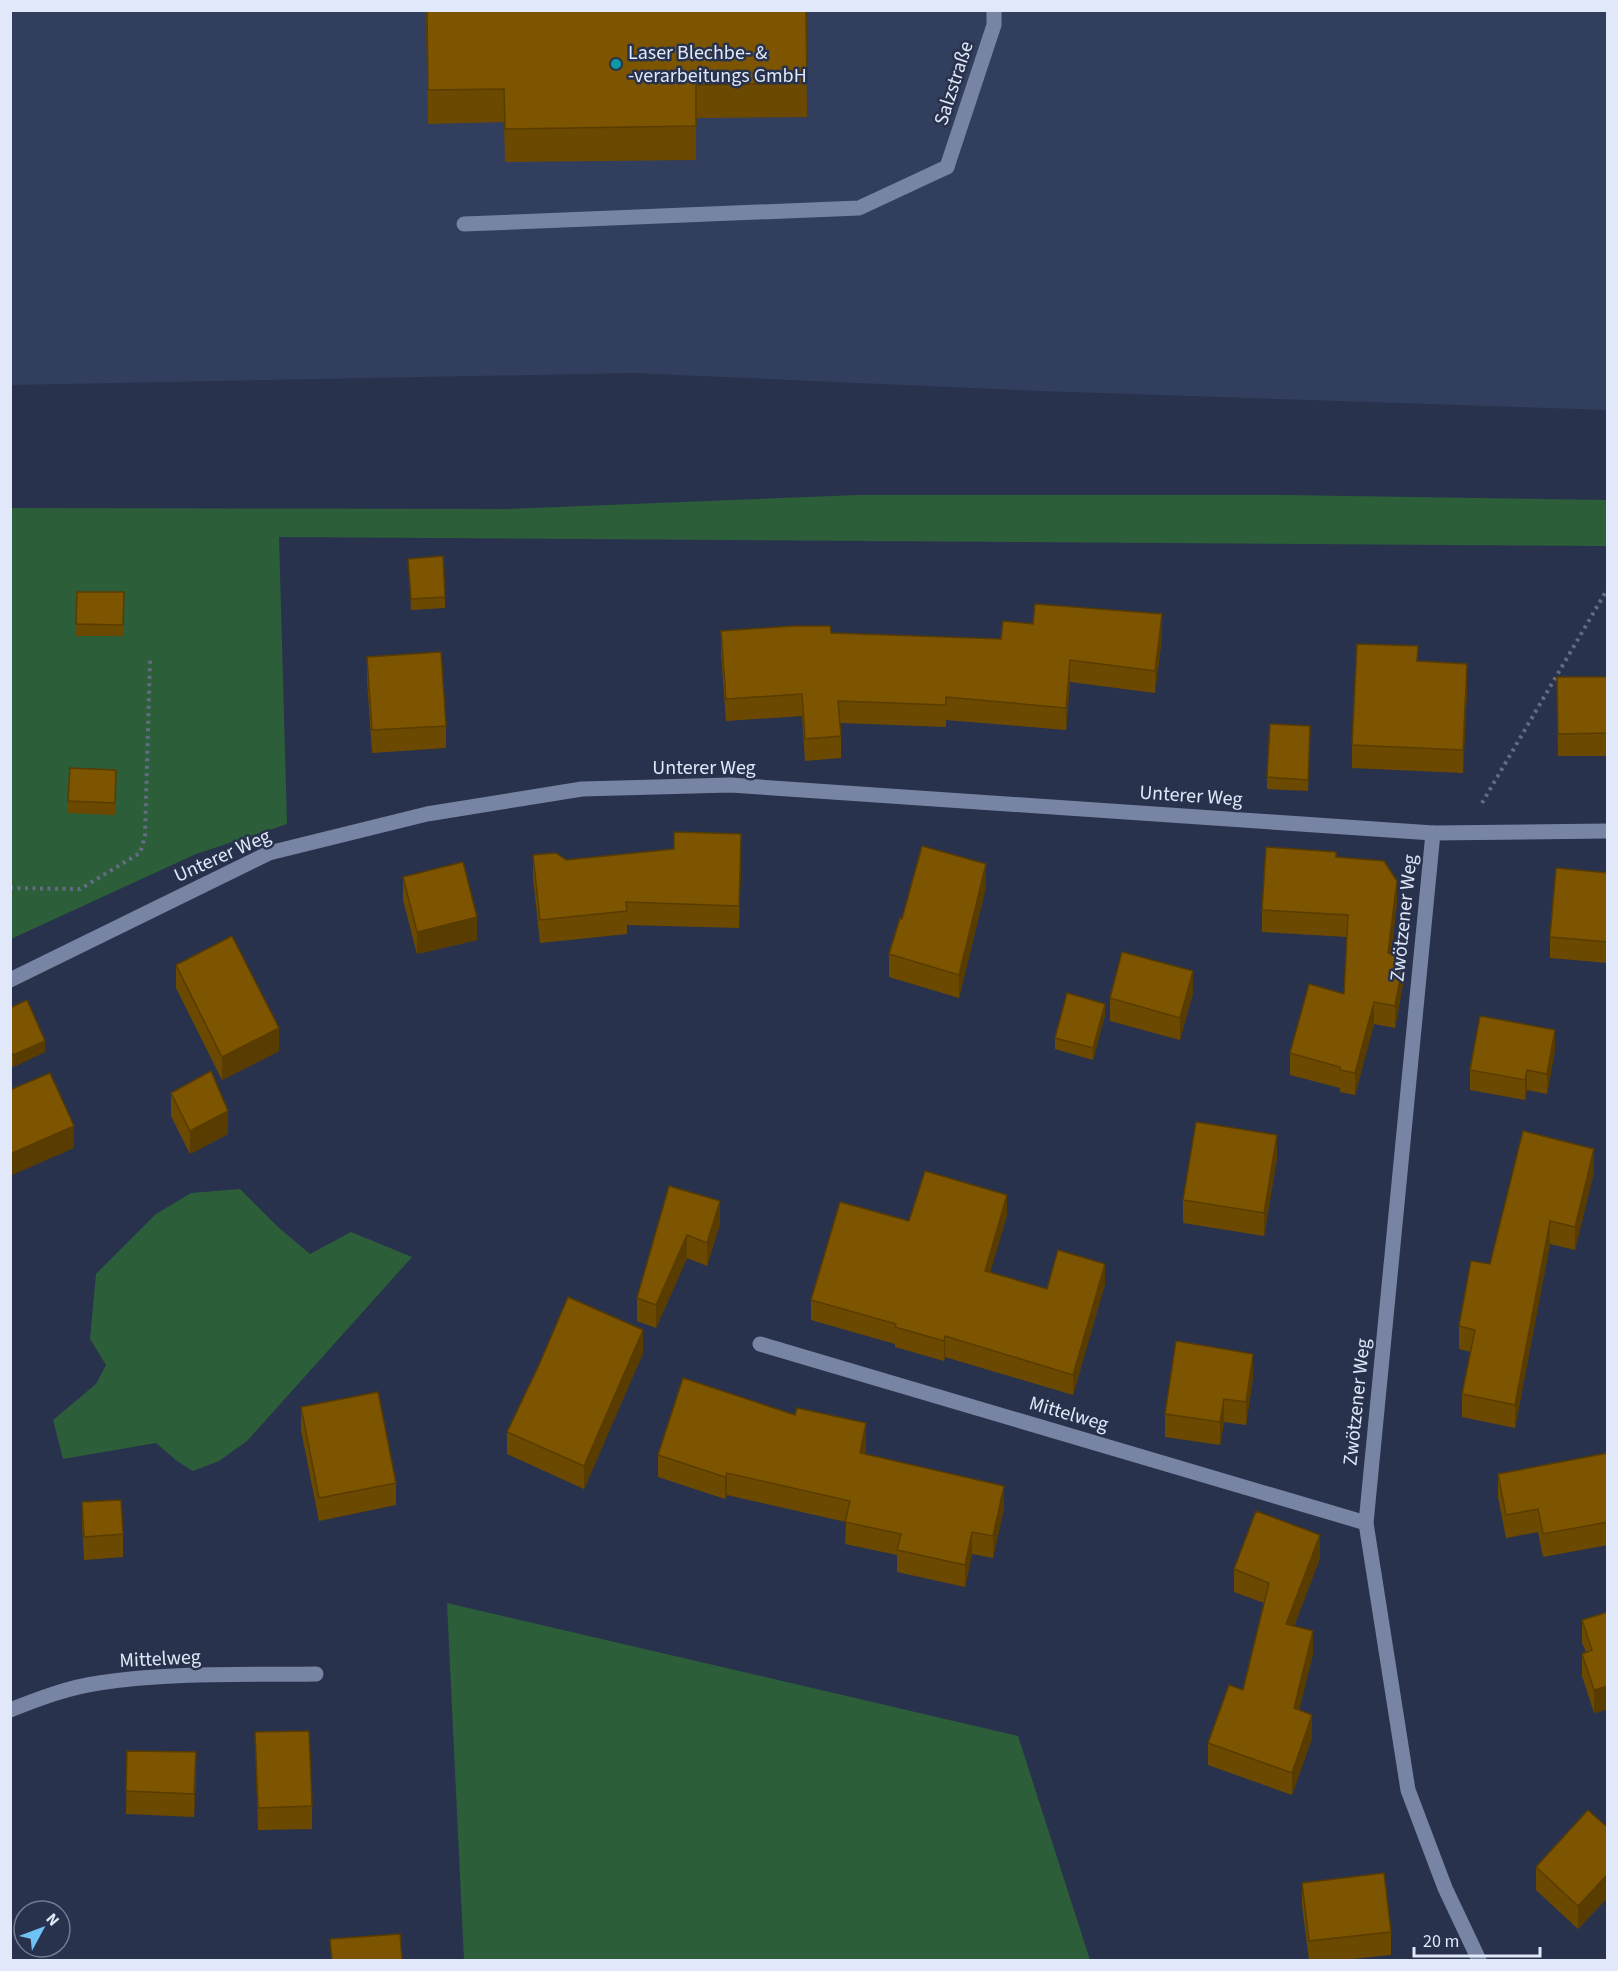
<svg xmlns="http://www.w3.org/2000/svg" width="1618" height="1971" viewBox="0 0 1618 1971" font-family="'Source Sans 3',sans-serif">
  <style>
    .built { fill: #313e5d }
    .green { fill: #2d5e3a }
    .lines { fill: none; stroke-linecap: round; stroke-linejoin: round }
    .path { stroke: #636c83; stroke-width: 4; stroke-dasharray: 3 4.5; stroke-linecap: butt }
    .service { stroke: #7884a3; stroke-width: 15 }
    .minor { stroke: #7884a3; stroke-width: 15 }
    .wall { fill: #6c4900 }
    .shaded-wall { fill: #583c00 }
    .building { fill: #7d5500; stroke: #583c00; stroke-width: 1.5 }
    .culture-dot { fill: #0f9aa8; stroke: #28324c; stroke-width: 2 }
    .labels { text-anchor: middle; stroke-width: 5; stroke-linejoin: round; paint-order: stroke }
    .poi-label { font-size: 20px; fill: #e0e8f9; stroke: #28324c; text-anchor: start }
    .street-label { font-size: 20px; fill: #e0e8f9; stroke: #28324c }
  </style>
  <rect width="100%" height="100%" fill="#28324c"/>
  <polygon class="built" points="10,11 1607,11 1607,410 1040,391 633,373 11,385"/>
  <g class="green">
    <polygon points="858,495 1283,495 1607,500 1608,546 279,537 287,824 196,854 11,939 10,508 507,509"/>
    <polygon points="240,1189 278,1227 310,1254 351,1232 412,1257 247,1441 219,1461 193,1471 177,1461 156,1443 63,1459 53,1420 96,1384 106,1365 90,1339 96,1274 156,1214 191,1193"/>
    <polygon points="447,1603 1018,1736 1090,1960 464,1960"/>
  </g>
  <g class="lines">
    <g class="path">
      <polyline points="1482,803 1608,588"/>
      <polyline points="10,888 80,889 140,853 145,836 150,659"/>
    </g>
    <polyline class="service" points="464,224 859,208 947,167"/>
    <g class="minor">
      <polyline points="947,167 994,25 994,10"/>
      <polyline points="1433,833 1366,1523 1408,1790 1445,1888 1479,1960"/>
      <polyline points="10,980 269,853 427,814 582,789 730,785 1433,833 1608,831"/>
      <polyline points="760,1344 1366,1523"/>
      <path d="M10,1710C38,1699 69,1687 99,1683C168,1672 246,1675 316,1674"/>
    </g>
  </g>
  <g class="wall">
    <polygon points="426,10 806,10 807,117 696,118 696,160 505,162 504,122 428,124"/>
    <polygon points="408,559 445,597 445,608 411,610"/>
    <polygon points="77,592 124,592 123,636 76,636"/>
    <polygon points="721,631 831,633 1001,639 1162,636 1155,693 1070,682 1066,730 946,720 946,727 840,723 841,736 841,758 805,761 802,716 726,721 721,653"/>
    <polygon points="367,657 446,726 446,748 372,753 367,680"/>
    <polygon points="1557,677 1608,677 1608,756 1558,756"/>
    <polygon points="1467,687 1463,773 1352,768 1352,745"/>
    <polygon points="1310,738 1308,791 1267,789 1267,777"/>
    <polygon points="116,781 115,815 68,813 68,801"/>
    <polygon points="533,855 566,860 741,857 739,928 627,925 627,934 540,943 533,877"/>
    <polygon points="1336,857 1397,903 1391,954 1404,978 1395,1028 1374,1024 1355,1095 1340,1092 1340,1088 1290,1075 1290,1053 1344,994 1347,937 1262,932 1262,910"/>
    <polygon points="1608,873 1608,963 1550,958 1550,937"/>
    <polygon points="403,877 477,940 417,954 403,900"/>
    <polygon points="986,887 959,998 889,977 889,954 902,919"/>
    <polygon points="176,965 279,1051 222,1080 176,988"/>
    <polygon points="1193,993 1180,1040 1110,1021 1110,998"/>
    <polygon points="10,1008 45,1052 13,1067 10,1061"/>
    <polygon points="1105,1015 1093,1060 1055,1049 1055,1038"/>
    <polygon points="1555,1050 1547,1094 1527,1090 1525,1100 1470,1090 1470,1070"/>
    <polygon points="171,1093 228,1134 190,1154 171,1116"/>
    <polygon points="1277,1158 1264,1236 1183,1223 1183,1200"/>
    <polygon points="1594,1172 1575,1250 1550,1244 1515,1428 1462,1417 1462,1394 1471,1352 1459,1349 1459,1326 1490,1264"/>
    <polygon points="669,1186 720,1224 707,1266 687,1258 656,1328 637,1321 637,1298"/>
    <polygon points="1007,1215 990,1272 1047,1289 1105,1284 1073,1395 945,1357 944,1361 895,1347 895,1344 811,1320 811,1300 909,1221"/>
    <polygon points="643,1353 584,1489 507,1454 507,1432"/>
    <polygon points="1253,1377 1246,1425 1224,1422 1220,1445 1165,1437 1165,1414"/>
    <polygon points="301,1407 396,1483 396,1505 319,1521 301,1430"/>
    <polygon points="866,1445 865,1454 1004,1508 993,1558 972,1554 965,1587 897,1572 897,1555 845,1544 846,1522 727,1495 725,1499 658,1477 658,1455"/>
    <polygon points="1608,1453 1608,1545 1543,1557 1538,1532 1506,1538 1498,1497 1498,1474"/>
    <polygon points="82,1502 123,1534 123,1557 84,1560 82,1525"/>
    <polygon points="1320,1558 1294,1626 1313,1654 1299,1710 1312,1738 1292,1795 1208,1765 1208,1743 1243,1690 1264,1603 1234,1592 1234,1569"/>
    <polygon points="1608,1612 1608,1709 1594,1713 1582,1676 1582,1654 1586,1652 1582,1643 1582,1620"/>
    <polygon points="255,1732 312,1806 312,1829 258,1830"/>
    <polygon points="127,1751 196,1775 194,1817 126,1814"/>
    <polygon points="1608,1828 1608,1897 1578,1929 1536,1890 1536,1867"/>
    <polygon points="1302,1883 1391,1932 1391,1955 1342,1960 1309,1960 1302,1905"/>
  </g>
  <g class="shaded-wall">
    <polygon points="1162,614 1162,636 1155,693 1155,671"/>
    <polygon points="1070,660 1070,682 1066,730 1066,708"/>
    <polygon points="1467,664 1467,687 1463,773 1463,750"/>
    <polygon points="741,834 741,857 739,928 739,906"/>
    <polygon points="986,864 986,887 959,998 959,975"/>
    <polygon points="1397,881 1397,903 1388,975 1388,953"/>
    <polygon points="477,917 477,940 417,954 417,932"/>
    <polygon points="1404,957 1404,978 1395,1028 1395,1006"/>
    <polygon points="1193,971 1193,993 1180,1040 1180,1018"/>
    <polygon points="1374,1002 1374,1024 1355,1095 1355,1073"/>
    <polygon points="1105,1004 1105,1015 1093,1060 1093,1048"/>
    <polygon points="279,1028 279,1051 222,1080 222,1057"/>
    <polygon points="1555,1030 1555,1050 1547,1094 1547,1074"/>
    <polygon points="45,1041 45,1052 13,1067 13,1055"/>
    <polygon points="1527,1070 1527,1090 1525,1100 1525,1080"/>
    <polygon points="228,1111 228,1134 190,1154 190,1131"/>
    <polygon points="74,1126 74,1148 10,1176 10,1154"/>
    <polygon points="1277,1135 1277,1158 1264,1236 1264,1213"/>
    <polygon points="1594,1149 1594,1172 1575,1250 1575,1227"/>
    <polygon points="1007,1195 1007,1215 985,1291 985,1271"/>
    <polygon points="720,1201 720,1224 707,1266 707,1243"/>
    <polygon points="1550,1221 1550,1244 1515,1428 1515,1405"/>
    <polygon points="687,1235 687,1258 656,1328 656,1305"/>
    <polygon points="1105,1264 1105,1284 1073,1395 1073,1375"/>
    <polygon points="643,1330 643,1353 584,1489 584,1466"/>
    <polygon points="945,1336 945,1357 944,1361 944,1341"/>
    <polygon points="1253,1354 1253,1377 1246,1425 1246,1402"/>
    <polygon points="1224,1399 1224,1422 1220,1445 1220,1422"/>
    <polygon points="866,1423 866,1445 860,1475 860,1453"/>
    <polygon points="727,1473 727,1495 725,1499 725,1477"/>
    <polygon points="1004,1486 1004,1508 993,1558 993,1536"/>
    <polygon points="972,1532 972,1554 965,1587 965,1565"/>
    <polygon points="1320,1535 1320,1558 1286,1647 1286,1624"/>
    <polygon points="1313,1631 1313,1654 1294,1731 1294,1708"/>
    <polygon points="1608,1686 1608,1709 1594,1713 1594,1690"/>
    <polygon points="1312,1715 1312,1738 1292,1795 1292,1773"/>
    <polygon points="196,1752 196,1775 194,1817 194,1794"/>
    <polygon points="1608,1874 1608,1897 1578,1929 1578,1906"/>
  </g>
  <g class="building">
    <polygon points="427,10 806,10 807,83 696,85 696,126 505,129 504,89 428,90"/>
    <polygon points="443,556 445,597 411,599 408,559"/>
    <polygon points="77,592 124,592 123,625 76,624"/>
    <polygon points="1035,604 1162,614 1155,671 1070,660 1066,708 946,697 946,705 838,701 841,736 805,739 802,694 726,699 721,631 793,626 830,626 831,633 1001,639 1003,621 1033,624"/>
    <polygon points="1357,644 1418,646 1417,661 1467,664 1463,750 1352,745"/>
    <polygon points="441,652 446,726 372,730 367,657"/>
    <polygon points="1557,677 1608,677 1608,733 1558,734"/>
    <polygon points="1270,724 1310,726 1308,780 1267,777"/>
    <polygon points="70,768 116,770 115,803 68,801"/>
    <polygon points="674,832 741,834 739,906 626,902 627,911 540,920 533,855 556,853 566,860 674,849"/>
    <polygon points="922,846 986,864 959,975 889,954 900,918 902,919"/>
    <polygon points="1266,847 1336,852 1336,857 1384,861 1397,881 1388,953 1404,957 1395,1006 1374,1002 1355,1073 1340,1070 1340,1067 1290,1053 1309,984 1344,994 1348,915 1262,910"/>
    <polygon points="463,862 477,917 417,932 403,877"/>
    <polygon points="1556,868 1608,873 1608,942 1550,937"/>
    <polygon points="232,936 279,1028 222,1057 176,965"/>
    <polygon points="1122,952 1193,971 1180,1018 1110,998"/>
    <polygon points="1067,993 1105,1004 1093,1048 1055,1038"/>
    <polygon points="27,1000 45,1041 13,1055 10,1050 10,1008"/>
    <polygon points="1480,1016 1555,1030 1547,1074 1527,1070 1525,1080 1470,1070"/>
    <polygon points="211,1071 228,1111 190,1131 171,1093"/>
    <polygon points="50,1073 74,1126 10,1154 10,1090"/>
    <polygon points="1196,1122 1277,1135 1264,1213 1183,1200"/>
    <polygon points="1523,1131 1594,1149 1575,1227 1550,1221 1515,1405 1462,1394 1475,1330 1459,1326 1471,1261 1490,1264"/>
    <polygon points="925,1171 1007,1195 985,1271 1047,1289 1058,1250 1105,1264 1073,1375 945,1336 944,1341 895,1327 896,1324 811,1300 840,1202 909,1221"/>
    <polygon points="669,1186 720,1201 707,1243 687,1235 656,1305 637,1298"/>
    <polygon points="568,1297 643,1330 584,1466 507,1432 539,1365"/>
    <polygon points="1176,1341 1253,1354 1246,1402 1224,1399 1220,1422 1165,1414"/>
    <polygon points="683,1378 795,1415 797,1408 866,1423 860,1453 1004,1486 993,1536 972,1532 965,1565 897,1550 901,1534 845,1522 850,1501 727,1473 725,1477 658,1455"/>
    <polygon points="378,1392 396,1483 319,1498 301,1407"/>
    <polygon points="1608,1453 1608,1522 1543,1534 1538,1509 1506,1515 1498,1474"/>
    <polygon points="121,1500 123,1534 84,1537 82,1502"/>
    <polygon points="1256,1511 1320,1535 1286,1624 1313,1631 1294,1708 1312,1715 1292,1773 1208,1743 1229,1685 1243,1690 1269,1583 1234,1569"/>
    <polygon points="1608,1612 1608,1686 1594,1690 1582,1654 1592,1650 1582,1620"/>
    <polygon points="309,1731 312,1806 258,1808 255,1732"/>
    <polygon points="127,1751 196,1752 194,1794 126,1791"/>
    <polygon points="1588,1810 1608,1828 1608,1874 1578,1906 1536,1867"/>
    <polygon points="1384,1873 1391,1932 1309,1941 1302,1883"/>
    <polygon points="400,1934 402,1960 332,1960 330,1939"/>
  </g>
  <circle class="culture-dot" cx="616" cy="64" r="6"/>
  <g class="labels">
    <g class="poi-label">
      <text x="628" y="59">Laser Blechbe- &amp;<tspan x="628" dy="23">-verarbeitungs GmbH</tspan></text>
    </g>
    <g class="street-label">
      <text transform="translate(953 83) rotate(-72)" y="7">Salzstraße</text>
      <text x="704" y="774">Unterer Weg</text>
      <text transform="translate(1191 795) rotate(4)" y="7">Unterer Weg</text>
      <text transform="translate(222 855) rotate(-24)" y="7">Unterer Weg</text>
      <text transform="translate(1403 918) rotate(-84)" y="7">Zwötzener Weg</text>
      <text transform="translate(1356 1402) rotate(-84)" y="7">Zwötzener Weg</text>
      <text transform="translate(1069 1413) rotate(16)" y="7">Mittelweg</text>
      <text transform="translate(160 1658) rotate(-3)" y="7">Mittelweg</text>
    </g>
  </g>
  <rect width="1618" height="1971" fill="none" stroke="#e0e8f9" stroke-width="24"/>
  <g transform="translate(42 1929) rotate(49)"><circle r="28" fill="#28324c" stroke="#727b91" stroke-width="1.5"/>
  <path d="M0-4.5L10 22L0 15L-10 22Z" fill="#6ec2f4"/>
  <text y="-9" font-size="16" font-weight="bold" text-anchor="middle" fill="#e0e8f9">N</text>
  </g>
  <path d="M1414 1947v9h126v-9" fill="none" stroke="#e0e8f9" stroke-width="3"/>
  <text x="1423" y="1947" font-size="18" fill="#e0e8f9" stroke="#28324c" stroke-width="4.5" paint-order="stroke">20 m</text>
</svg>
